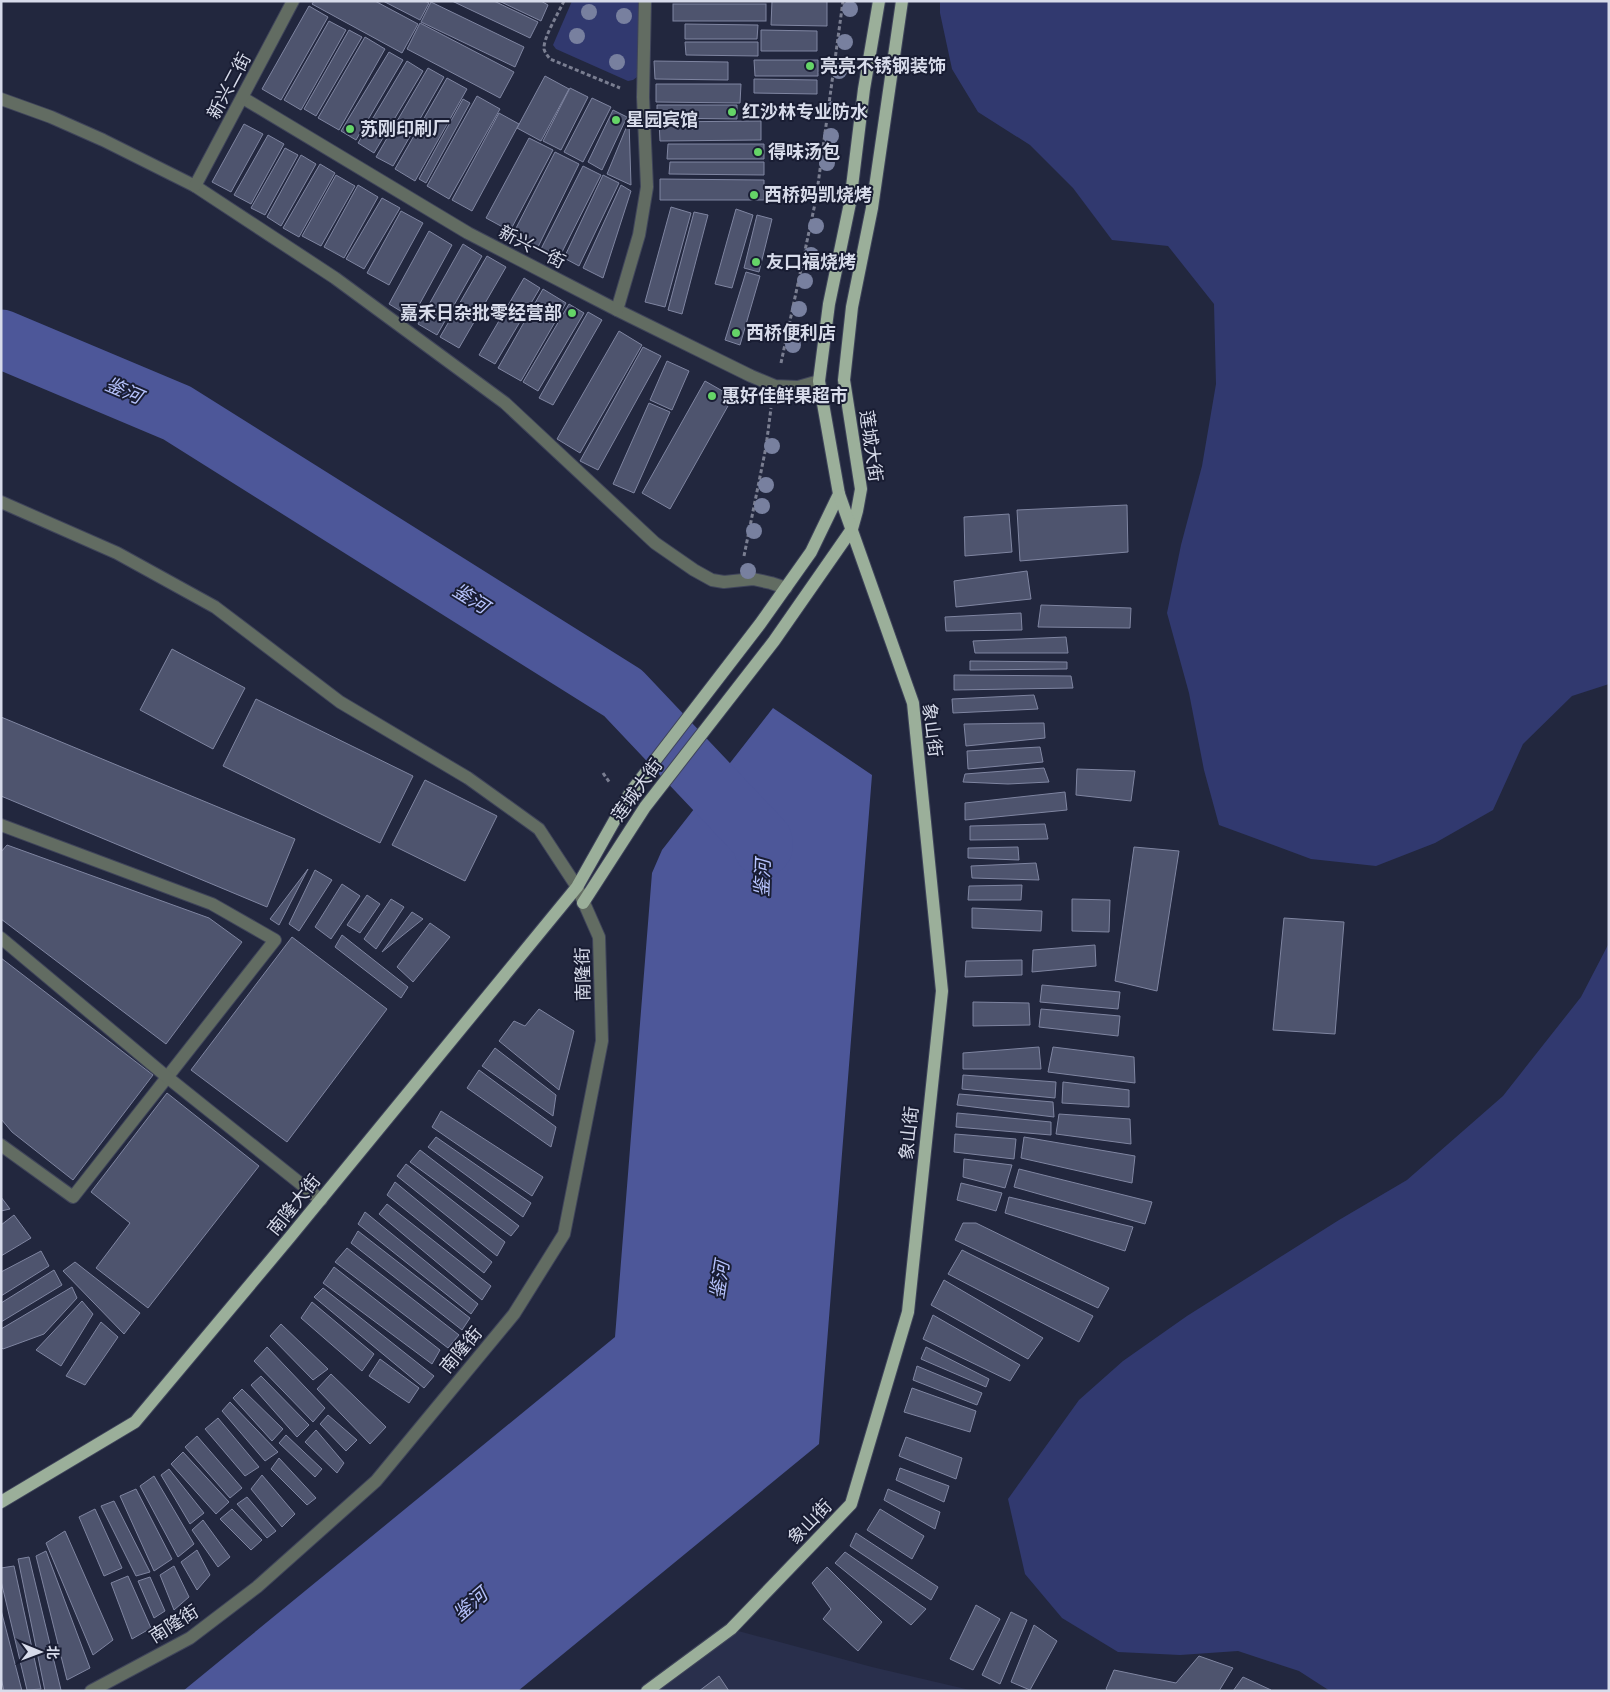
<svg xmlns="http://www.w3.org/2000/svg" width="1610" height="1692" viewBox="0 0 1610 1692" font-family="Rubik,'Noto Sans SC',sans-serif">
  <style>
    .built { fill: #292f4c }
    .green { fill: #31396f }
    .water { fill: #4d5799 }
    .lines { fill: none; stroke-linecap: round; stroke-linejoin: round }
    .river { stroke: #4d5799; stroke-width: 59 }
    .building { fill: #4e546e; stroke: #7f85a1 }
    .minor-casing { stroke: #3f445a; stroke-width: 14 }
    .major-casing { stroke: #3f445a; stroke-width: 14 }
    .path { stroke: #7a7e91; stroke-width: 3; stroke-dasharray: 4 2.5; stroke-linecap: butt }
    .minor { stroke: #626c62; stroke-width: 12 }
    .major { stroke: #9baf9a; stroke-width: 12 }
    .tree { fill: #78809f }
    .poi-dot { fill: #65d467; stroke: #191d33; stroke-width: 2 }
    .labels { text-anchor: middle; stroke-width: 4; stroke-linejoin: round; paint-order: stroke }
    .poi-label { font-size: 18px; font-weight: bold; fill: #d7dbea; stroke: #191d33; text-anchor: start }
    .street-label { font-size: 18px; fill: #d7dbea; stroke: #191d33 }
    .water-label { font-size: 19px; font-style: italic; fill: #b7c3fd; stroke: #191d33 }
  </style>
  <rect width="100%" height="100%" fill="#22273e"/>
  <polygon class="built" points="731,1629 872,1667 974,1691 647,1691"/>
  <g class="green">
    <polygon points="572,1 640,1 638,69 637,77 633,80 628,81 556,49 553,45"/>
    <polygon points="940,1 1609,1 1609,684 1572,696 1523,744 1493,810 1435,843 1376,866 1311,859 1219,825 1204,770 1189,693 1167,613 1181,545 1202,466 1216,384 1214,304 1168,246 1112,240 1073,188 1030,145 978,112 952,69 940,13"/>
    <polygon points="1609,943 1609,1691 1330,1691 1299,1671 1238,1651 1180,1655 1118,1652 1062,1618 1025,1574 1008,1499 1079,1400 1123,1361 1187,1316 1339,1220 1407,1180 1503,1096 1581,997"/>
  </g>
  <polygon class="water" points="773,708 872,775 819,1444 518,1691 183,1691 615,1337 652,873 662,850"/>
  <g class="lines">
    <polyline class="river" points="1,339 177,413 623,693 763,841 763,847"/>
  </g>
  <g class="building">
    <polygon points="314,1 375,1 418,24 402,53 312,4"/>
    <polygon points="383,1 425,1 429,3 420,20"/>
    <polygon points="452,1 494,1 538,22 530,38"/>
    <polygon points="499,1 541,1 548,5 541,21"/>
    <polygon points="772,1 827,1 827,26 771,25"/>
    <polygon points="431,2 524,47 515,67 421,22"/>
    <rect x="673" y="4" width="93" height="17"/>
    <polygon points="309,6 328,17 281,100 262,89"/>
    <polygon points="329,21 346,30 301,110 284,100"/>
    <polygon points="420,23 514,72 500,98 407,49"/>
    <polygon points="685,24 758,25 757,39 685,39"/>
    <polygon points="349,30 362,37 316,116 304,109"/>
    <polygon points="761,30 817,31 817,51 761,51"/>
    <polygon points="365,37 385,49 339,130 318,118"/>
    <polygon points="685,42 758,42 758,56 686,55"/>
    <polygon points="389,52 403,60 356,140 341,131"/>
    <polygon points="754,60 818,60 818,76 755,76"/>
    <polygon points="407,61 423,71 374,153 358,143"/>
    <polygon points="654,61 728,62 728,80 655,79"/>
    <polygon points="428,68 444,77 393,166 376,157"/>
    <polygon points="545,76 569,89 541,141 517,128"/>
    <polygon points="447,78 467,89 415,181 395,169"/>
    <polygon points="754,79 817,80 817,94 754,93"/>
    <polygon points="656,84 741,84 740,103 656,102"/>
    <polygon points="570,88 588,97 561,150 543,141"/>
    <polygon points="477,96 500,109 449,199 427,186"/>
    <polygon points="592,98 611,107 583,162 564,152"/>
    <polygon points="463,99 470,103 426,183 419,179"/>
    <polygon points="657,105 737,105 737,119 657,118"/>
    <polygon points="613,110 627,117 602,170 588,162"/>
    <polygon points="499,113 519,124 472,211 452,200"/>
    <polygon points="629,121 631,185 607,174"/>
    <polygon points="761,121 761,140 660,141 659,122"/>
    <polygon points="244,124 263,134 231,192 212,182"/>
    <polygon points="268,135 284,144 251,204 234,195"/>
    <polygon points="529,138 553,150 510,231 486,218"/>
    <polygon points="668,144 764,144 764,159 667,159"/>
    <polygon points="285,148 298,155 265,215 251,208"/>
    <polygon points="555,152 579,164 538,247 513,234"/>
    <polygon points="301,155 316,164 281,226 267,217"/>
    <polygon points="670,162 764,162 764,175 669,174"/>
    <polygon points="320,164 335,173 299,237 283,228"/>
    <polygon points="583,166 601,175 559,258 541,249"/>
    <polygon points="336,175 355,186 321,246 302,236"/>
    <polygon points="603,175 619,183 579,266 564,258"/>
    <polygon points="660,179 764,180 764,200 660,200"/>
    <polygon points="358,185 378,197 344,258 324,247"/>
    <polygon points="621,185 631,191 603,278 583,268"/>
    <polygon points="382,198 400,208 364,269 346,259"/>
    <polygon points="671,207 691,213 665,307 645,302"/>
    <polygon points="736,209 753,215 732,288 715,284"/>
    <polygon points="401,211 423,223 389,285 367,273"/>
    <polygon points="694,212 708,215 682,314 668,310"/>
    <polygon points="757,215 772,219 759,272 744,268"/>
    <polygon points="429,231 452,245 412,318 389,304"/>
    <polygon points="463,244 482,256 437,335 418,324"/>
    <polygon points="487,256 506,267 459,348 440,337"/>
    <polygon points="746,272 760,276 740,345 725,340"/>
    <polygon points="524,278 540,288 495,364 479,355"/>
    <polygon points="543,289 566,303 521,381 498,368"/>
    <polygon points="569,304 584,313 538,391 523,382"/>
    <polygon points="588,312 602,320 553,405 539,398"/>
    <polygon points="619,331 642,345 580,453 557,439"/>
    <polygon points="643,347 661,356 598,470 580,461"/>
    <polygon points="667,361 689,371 672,410 650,400"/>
    <polygon points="705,381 733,397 670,509 642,493"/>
    <polygon points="649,403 670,412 634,493 613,484"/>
    <polygon points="1127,505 1128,552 1020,561 1017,510"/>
    <polygon points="1009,514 1012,552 965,556 964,517"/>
    <polygon points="1027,571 1031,599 956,607 954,581"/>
    <polygon points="1041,605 1131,608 1130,628 1038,627"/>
    <polygon points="1021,613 1022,630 946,631 945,617"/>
    <polygon points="1066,637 1068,653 975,653 973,641"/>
    <polygon points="172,649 245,688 213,749 140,710"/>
    <polygon points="970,661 1067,662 1067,669 970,670"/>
    <polygon points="954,675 1071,676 1073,688 954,690"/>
    <polygon points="1034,695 1038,709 953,713 952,699"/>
    <polygon points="256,699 413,776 380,843 223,766"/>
    <polygon points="1,717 295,839 267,907 1,796"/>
    <polygon points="1044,723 1045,738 966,746 964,724"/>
    <polygon points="1040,747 1043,762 968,769 967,751"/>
    <polygon points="1044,768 1049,782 1008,784 963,782 965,774"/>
    <polygon points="1077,769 1135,771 1131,801 1076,795"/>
    <polygon points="425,780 497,816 465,881 392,845"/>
    <polygon points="1065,792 1067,810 965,820 965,803"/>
    <polygon points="1045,824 1048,839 970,840 970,826"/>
    <polygon points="7,845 209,918 242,942 166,1044 1,919 1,852"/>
    <polygon points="1018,847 1019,860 968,858 968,848"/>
    <polygon points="1134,847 1179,851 1157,991 1115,981"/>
    <polygon points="1036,863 1039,880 972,878 971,866"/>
    <polygon points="308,869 279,925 270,919"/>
    <polygon points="315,870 332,880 299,931 289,924"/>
    <polygon points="342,884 360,896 331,939 315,927"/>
    <polygon points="1022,885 1021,900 968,900 969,886"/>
    <polygon points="367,895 380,904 360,933 347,925"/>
    <polygon points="391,899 404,907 376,949 364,939"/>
    <polygon points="1072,899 1110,900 1109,932 1072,931"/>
    <polygon points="972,908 1042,911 1041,931 972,928"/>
    <polygon points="412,912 423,919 382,952"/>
    <polygon points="1284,918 1344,922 1335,1034 1273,1030"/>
    <polygon points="430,923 450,937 413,982 397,967"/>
    <polygon points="342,935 408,987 401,998 335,947"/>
    <polygon points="292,937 387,1009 287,1142 191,1070"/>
    <polygon points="1095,945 1096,966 1032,972 1033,950"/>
    <polygon points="1,958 153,1075 73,1180 12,1132 1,1119"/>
    <polygon points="1022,960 1022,975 965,977 966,961"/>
    <polygon points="1042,985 1120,992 1118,1009 1040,1002"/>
    <polygon points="973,1002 1029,1003 1030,1025 973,1026"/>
    <polygon points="539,1009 574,1031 559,1090 499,1041 514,1021 525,1026"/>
    <polygon points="1041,1009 1120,1016 1118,1036 1039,1027"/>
    <polygon points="1039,1047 1041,1069 963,1069 963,1053"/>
    <polygon points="1053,1047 1134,1057 1135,1083 1048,1072"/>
    <polygon points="495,1048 556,1095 553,1116 482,1066"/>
    <polygon points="479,1070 556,1127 551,1147 467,1088"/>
    <polygon points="963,1075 1056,1082 1055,1098 962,1089"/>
    <polygon points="1063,1082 1129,1090 1129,1107 1062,1103"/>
    <polygon points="167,1093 259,1166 148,1308 96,1268 130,1223 91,1192"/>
    <polygon points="959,1094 1053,1102 1054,1117 957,1105"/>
    <polygon points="441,1111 543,1177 532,1196 432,1127"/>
    <polygon points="957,1113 1051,1122 1051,1135 956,1127"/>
    <polygon points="1059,1114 1130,1119 1131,1144 1056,1134"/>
    <polygon points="955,1134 1016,1139 1014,1159 954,1152"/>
    <polygon points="436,1137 531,1203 523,1217 428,1147"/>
    <polygon points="1024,1137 1135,1156 1132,1183 1021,1158"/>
    <polygon points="420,1150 519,1226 511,1236 410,1162"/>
    <polygon points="964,1159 1012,1165 1005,1188 963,1177"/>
    <polygon points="406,1164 505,1242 497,1256 397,1176"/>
    <polygon points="1019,1169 1152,1202 1145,1224 1014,1187"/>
    <polygon points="395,1182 492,1262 484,1273 387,1195"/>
    <polygon points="961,1183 1002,1193 996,1211 957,1200"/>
    <polygon points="1,1197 10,1209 1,1211"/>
    <polygon points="1009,1197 1133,1227 1125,1251 1005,1213"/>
    <polygon points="387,1204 491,1286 482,1300 379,1214"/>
    <polygon points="365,1212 478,1304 471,1314 358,1224"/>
    <polygon points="14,1215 31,1238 1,1256 1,1225"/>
    <polygon points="963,1223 976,1223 1109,1288 1098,1308 955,1240"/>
    <polygon points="358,1231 470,1318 462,1330 351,1243"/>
    <polygon points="347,1248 459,1335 448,1348 335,1262"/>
    <polygon points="962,1250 1093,1316 1079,1342 948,1274"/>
    <polygon points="41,1251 49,1266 1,1296 1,1272"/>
    <polygon points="75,1262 140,1313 124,1334 63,1271"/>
    <polygon points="334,1267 440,1350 432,1364 323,1283"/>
    <polygon points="54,1270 62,1285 1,1322 1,1303"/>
    <polygon points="944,1280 1043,1338 1028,1359 931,1305"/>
    <polygon points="72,1287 77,1298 44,1334 3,1349 1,1347 1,1329"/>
    <polygon points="323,1288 434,1376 424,1388 314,1297"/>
    <polygon points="82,1301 93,1314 61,1366 36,1350"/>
    <polygon points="312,1302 374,1354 362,1371 301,1318"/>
    <polygon points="933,1315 1020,1365 1010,1381 923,1339"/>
    <polygon points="101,1322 118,1337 85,1385 66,1376"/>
    <polygon points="281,1324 328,1369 313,1380 270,1336"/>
    <polygon points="267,1347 325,1408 313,1422 254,1361"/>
    <polygon points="926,1347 989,1379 986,1387 921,1359"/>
    <polygon points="380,1359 419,1388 409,1403 369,1376"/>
    <polygon points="917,1366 982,1393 977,1405 913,1380"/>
    <polygon points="331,1374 386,1427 370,1444 317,1389"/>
    <polygon points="261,1376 309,1425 297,1437 251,1385"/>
    <polygon points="912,1388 976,1411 970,1432 904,1412"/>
    <polygon points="242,1389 283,1429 272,1441 233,1398"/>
    <polygon points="230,1402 278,1452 265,1461 222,1411"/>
    <polygon points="328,1415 357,1440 346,1451 320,1424"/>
    <polygon points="218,1418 259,1467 245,1476 205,1429"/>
    <polygon points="316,1430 344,1463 337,1473 305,1442"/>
    <polygon points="286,1435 322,1469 315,1477 279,1443"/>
    <polygon points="197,1436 242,1488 230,1498 185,1447"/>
    <polygon points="906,1437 962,1458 956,1479 899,1456"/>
    <polygon points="183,1452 229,1502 216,1514 171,1464"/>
    <polygon points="279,1458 316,1498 307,1505 271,1469"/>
    <polygon points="900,1468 949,1486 944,1502 896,1480"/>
    <polygon points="169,1469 204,1513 190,1524 161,1475"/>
    <polygon points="262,1475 295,1514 282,1527 251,1489"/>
    <polygon points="154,1476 194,1544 178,1557 140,1486"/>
    <polygon points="136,1489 172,1559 154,1571 120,1496"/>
    <polygon points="888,1489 940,1512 935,1529 884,1500"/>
    <polygon points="247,1497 276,1531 267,1538 237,1504"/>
    <polygon points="114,1501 150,1572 136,1576 101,1506"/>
    <polygon points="95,1509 122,1568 104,1576 79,1517"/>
    <polygon points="232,1509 262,1540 251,1550 220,1519"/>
    <polygon points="880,1509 924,1536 912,1559 867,1530"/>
    <polygon points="203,1520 230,1557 218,1567 192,1530"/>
    <polygon points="65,1531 113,1640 93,1655 46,1543"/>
    <polygon points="856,1533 938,1587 931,1600 850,1546"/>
    <polygon points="197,1550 210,1575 197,1590 181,1562"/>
    <polygon points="46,1551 90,1668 67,1680 36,1556"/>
    <polygon points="845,1552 926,1609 911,1625 835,1563"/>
    <polygon points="29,1557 61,1690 57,1691 45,1691 18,1559"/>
    <polygon points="14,1566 41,1689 27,1690 1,1581 1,1568"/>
    <polygon points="174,1566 189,1597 174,1610 160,1575"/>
    <polygon points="827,1567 882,1622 858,1651 823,1619 831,1609 812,1583"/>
    <polygon points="128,1576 151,1628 132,1639 111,1583"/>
    <polygon points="150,1577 165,1611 154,1618 138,1581"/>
    <polygon points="976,1605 1000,1619 973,1670 950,1659"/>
    <polygon points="1,1610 22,1691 4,1691 1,1678"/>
    <polygon points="1011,1612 1027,1620 1000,1684 982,1675"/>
    <polygon points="1034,1625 1057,1641 1030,1690 1011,1682"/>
    <polygon points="1199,1656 1233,1668 1219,1691 1108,1691 1106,1689 1114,1670 1176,1683"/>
    <polygon points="719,1676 729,1691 699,1691"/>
    <polygon points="1243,1677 1271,1690 1233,1691"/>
  </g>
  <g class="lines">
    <g class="minor-casing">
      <g id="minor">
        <polyline points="243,98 468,233 617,310 751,376 775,386 798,387 819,381"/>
        <polyline points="1,99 51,117 103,140 195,186 335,278 505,403 655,543 694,570 712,580 724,582 753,579 771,583 786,588"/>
        <polyline points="195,186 293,1"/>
        <polyline points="617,310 639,235 647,187 643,97 645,1"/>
        <polyline points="1,502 117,553 215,607 340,702 468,778 539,829 577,887 599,937 602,1041 564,1234 514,1314 376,1481 257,1587 190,1638 91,1691"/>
        <polyline points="1,825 212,904 275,940 73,1197 1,1145"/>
        <polyline points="1,938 167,1077 321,1200"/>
      </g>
    </g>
    <g class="major-casing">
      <g id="major">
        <polyline points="583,903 645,807 774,641 852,529 857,511 861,489 844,380 852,307 872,208 902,1"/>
        <polyline points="1,1502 135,1422 290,1237 577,887 630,793 760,624 811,552 839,494 819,381 829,304 850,203 864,89 879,1"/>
        <polyline points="647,1691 731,1629 851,1504 908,1312 942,991 913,703 839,494"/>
      </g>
    </g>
    <g class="path">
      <path d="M564,1C559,12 543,38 544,49C545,53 548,56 550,59L620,88"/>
      <polyline points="781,363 816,199 843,1"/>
      <polyline points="744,556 766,447 771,408"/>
      <polyline points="603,773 610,783"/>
    </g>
    <use href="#minor" class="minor"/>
    <use href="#major" class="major"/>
  </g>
  <g class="tree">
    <circle cx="850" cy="9" r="8"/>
    <circle cx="589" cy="12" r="8"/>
    <circle cx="624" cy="16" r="8"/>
    <circle cx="577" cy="36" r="8"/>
    <circle cx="845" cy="42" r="8"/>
    <circle cx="617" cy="62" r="8"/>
    <circle cx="839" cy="71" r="8"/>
    <circle cx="834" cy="109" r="8"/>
    <circle cx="831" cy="136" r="8"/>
    <circle cx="827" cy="163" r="8"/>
    <circle cx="821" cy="194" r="8"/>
    <circle cx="816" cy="226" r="8"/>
    <circle cx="811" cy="255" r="8"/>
    <circle cx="805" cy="281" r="8"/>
    <circle cx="799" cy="309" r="8"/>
    <circle cx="793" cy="345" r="8"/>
    <circle cx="772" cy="446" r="8"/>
    <circle cx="766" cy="485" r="8"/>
    <circle cx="762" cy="506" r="8"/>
    <circle cx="754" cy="531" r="8"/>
    <circle cx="748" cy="571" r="8"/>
  </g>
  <g class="poi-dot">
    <circle cx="810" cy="66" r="5"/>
    <circle cx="732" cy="112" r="5"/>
    <circle cx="616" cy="120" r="5"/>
    <circle cx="350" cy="129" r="5"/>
    <circle cx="758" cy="152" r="5"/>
    <circle cx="754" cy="195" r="5"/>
    <circle cx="756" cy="262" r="5"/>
    <circle cx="572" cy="313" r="5"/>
    <circle cx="736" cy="333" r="5"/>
    <circle cx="712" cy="396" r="5"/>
  </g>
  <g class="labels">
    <g class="poi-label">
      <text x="820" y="72">亮亮不锈钢装饰</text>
      <text x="742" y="118">红沙林专业防水</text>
      <text x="626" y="126">星园宾馆</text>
      <text x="360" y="135">苏刚印刷厂</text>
      <text x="768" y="158">得味汤包</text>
      <text x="764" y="201">西桥妈凯烧烤</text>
      <text x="766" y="268">友口福烧烤</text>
      <text x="562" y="319" text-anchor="end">嘉禾日杂批零经营部</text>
      <text x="746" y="339">西桥便利店</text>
      <text x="722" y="402">惠好佳鲜果超市</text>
    </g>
    <g class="street-label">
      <text transform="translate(229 86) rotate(-62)" y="6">新兴二街</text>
      <text transform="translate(532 247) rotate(27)" y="6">新兴一街</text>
      <text transform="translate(871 446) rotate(82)" y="6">莲城大街</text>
      <text transform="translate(932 730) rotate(83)" y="6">象山街</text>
      <text transform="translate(637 790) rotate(-54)" y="6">莲城大街</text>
      <text transform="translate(583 974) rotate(-91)" y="6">南隆街</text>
      <text transform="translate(909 1133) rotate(-84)" y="6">象山街</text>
      <text transform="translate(294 1205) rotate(-51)" y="6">南隆大街</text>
      <text transform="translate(461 1350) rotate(-50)" y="6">南隆街</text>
      <text transform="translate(810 1522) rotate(-46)" y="6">象山街</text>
      <text transform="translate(174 1624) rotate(-32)" y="6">南隆街</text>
    </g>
    <g class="water-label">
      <text transform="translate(124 390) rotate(23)" y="7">鉴河</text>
      <text transform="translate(471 598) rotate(32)" y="7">鉴河</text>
      <text transform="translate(762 878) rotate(-88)" y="7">鉴河</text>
      <text transform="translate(719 1280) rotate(-81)" y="7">鉴河</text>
      <text transform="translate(470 1604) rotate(-41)" y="7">鉴河</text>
    </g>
  </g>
  <rect width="1610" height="1692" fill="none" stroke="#d7dbea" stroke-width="5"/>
  <g transform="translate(40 1652) rotate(91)" stroke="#191d33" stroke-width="4" paint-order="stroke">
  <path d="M0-4L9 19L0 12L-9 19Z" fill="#d7dbea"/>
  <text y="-8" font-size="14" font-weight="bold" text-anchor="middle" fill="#d7dbea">北</text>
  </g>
</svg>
